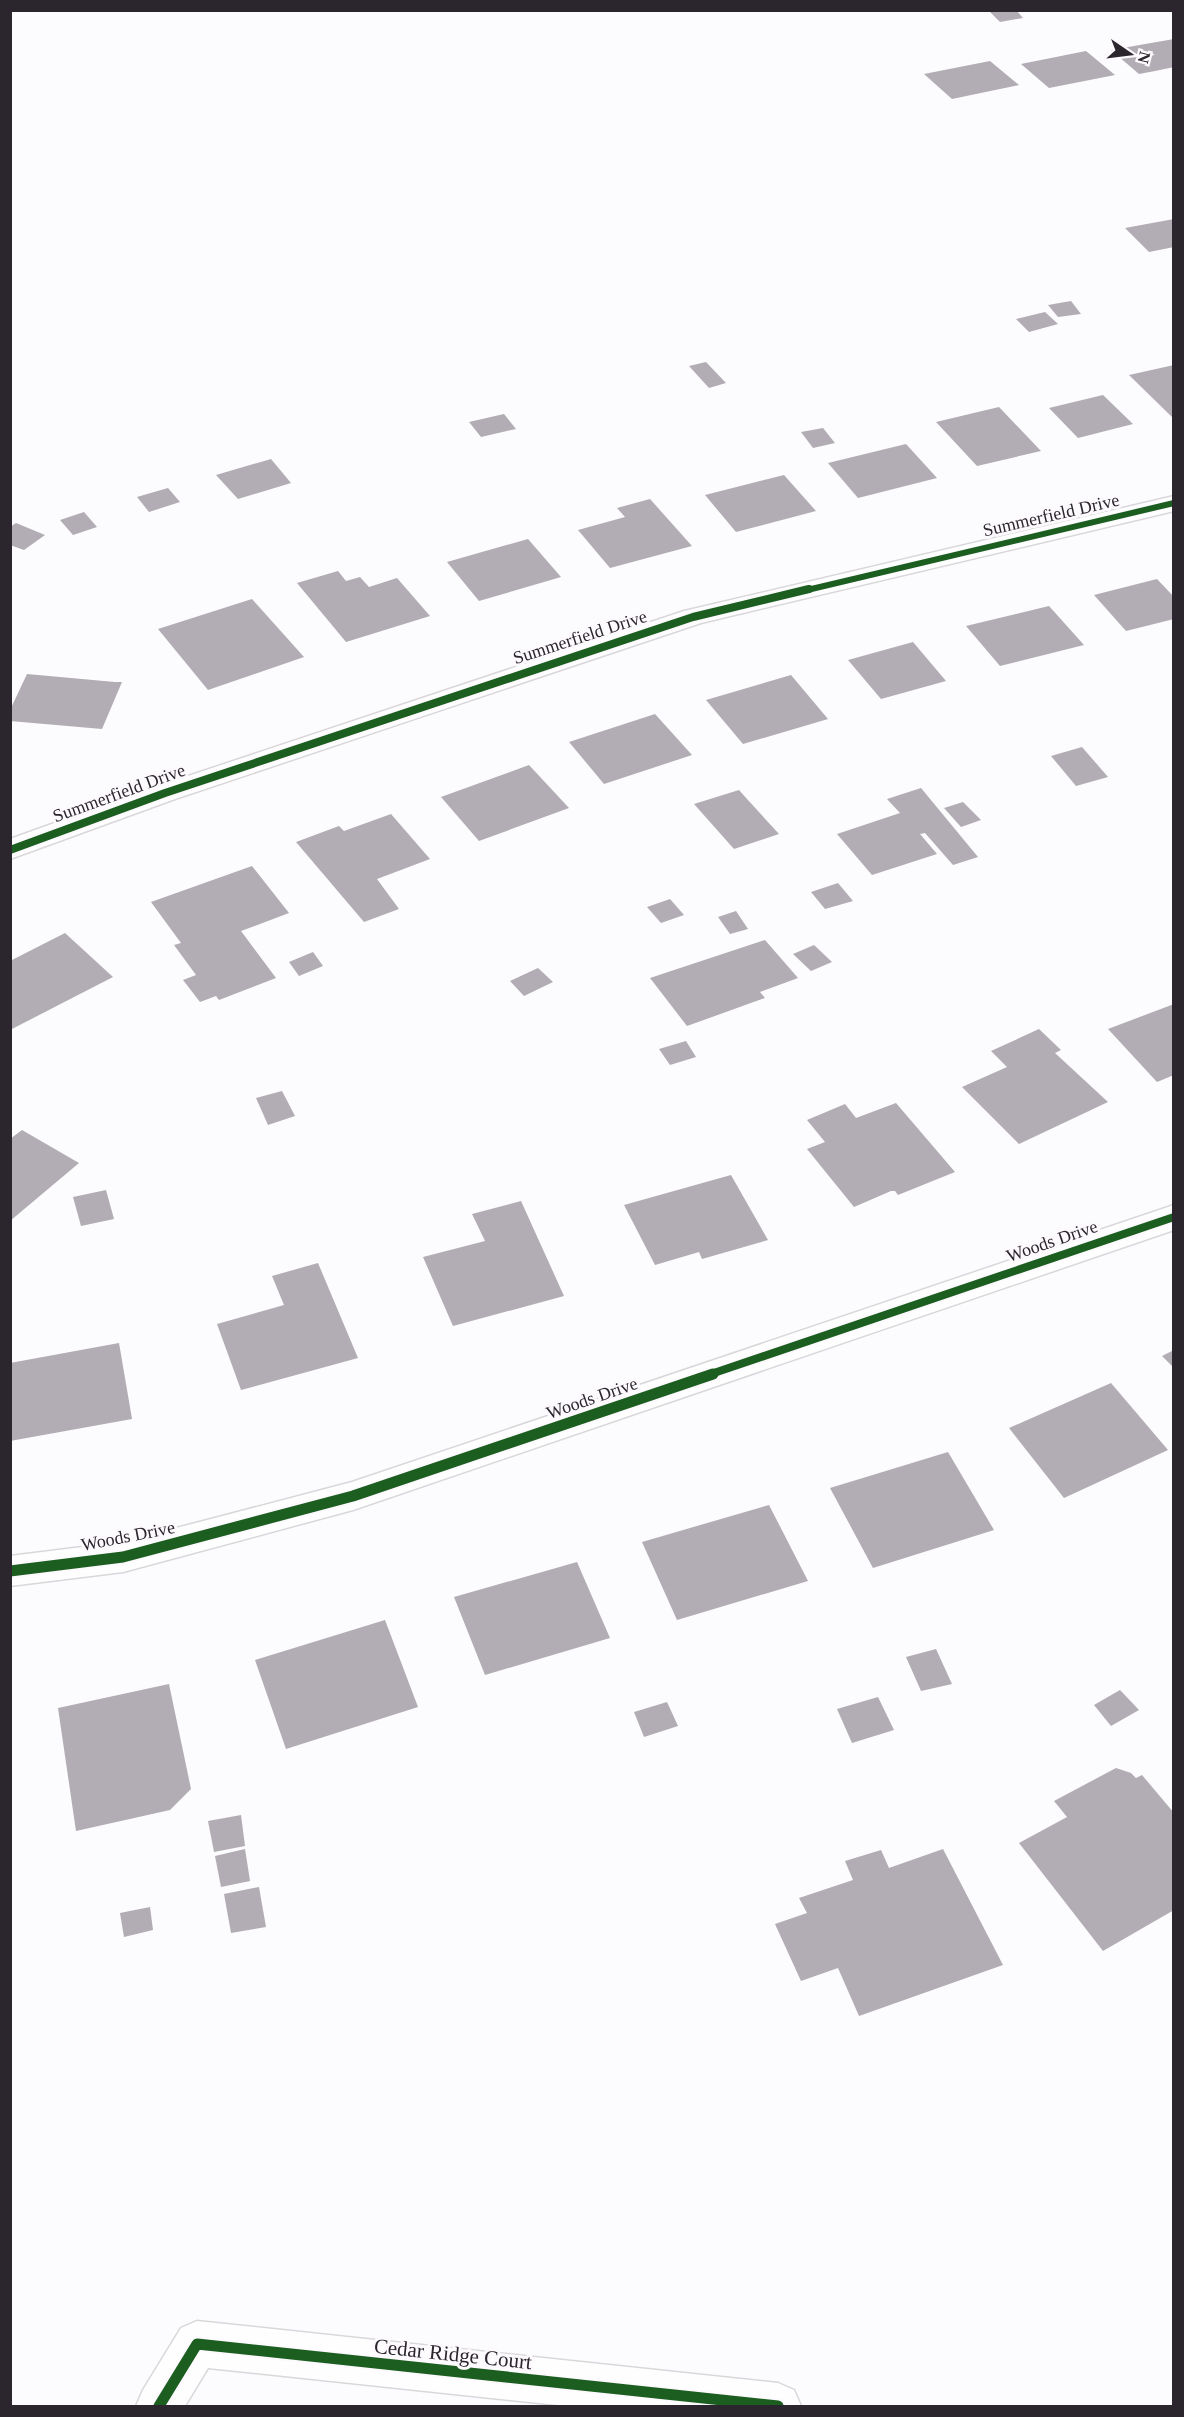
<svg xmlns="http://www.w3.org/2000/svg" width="1184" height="2417" viewBox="0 0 1184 2417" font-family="'Times New Roman',serif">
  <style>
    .building { fill: #b2acb4 }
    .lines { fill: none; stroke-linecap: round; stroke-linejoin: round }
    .minor-casing { stroke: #dad7db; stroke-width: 3 }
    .minor { fill: #fffeff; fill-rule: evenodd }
    .cycleway-far2-casing { stroke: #fdfafe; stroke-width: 8 }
    .cycleway-far1-casing { stroke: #fdfafe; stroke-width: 12 }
    .cycleway-casing { stroke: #fdfafe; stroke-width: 15 }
    .cycleway-far2 { stroke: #1b5e20; stroke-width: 6 }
    .cycleway-far1 { stroke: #1b5e20; stroke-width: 8 }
    .cycleway { stroke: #1b5e20; stroke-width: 11 }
    .labels { text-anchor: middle; stroke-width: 6; stroke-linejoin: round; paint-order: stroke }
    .street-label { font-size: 18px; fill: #2b252d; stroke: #fdfafe }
    .near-street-label { font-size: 21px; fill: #2b252d; stroke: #fdfafe }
  </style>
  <rect width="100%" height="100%" fill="#fcfbfd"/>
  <g class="building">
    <polygon points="1000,10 1016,10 1023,18 1000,22 990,12"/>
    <polygon points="1174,39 1174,67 1155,71 1139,74 1111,50"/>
    <polygon points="1086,51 1115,75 1049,88 1021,64"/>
    <polygon points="990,61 1019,85 952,99 924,74"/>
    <polygon points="1174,219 1174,247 1149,252 1125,228"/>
    <polygon points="1071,301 1081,314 1058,317 1048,305"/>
    <polygon points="1045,312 1058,324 1029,332 1016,319"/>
    <polygon points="706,362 726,383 709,388 689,366"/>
    <polygon points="1174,365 1174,416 1172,417 1129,375"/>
    <polygon points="1103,395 1133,424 1078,438 1049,408"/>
    <polygon points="999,407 1041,451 977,466 936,422"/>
    <polygon points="504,414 516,429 481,437 469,422"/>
    <polygon points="823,428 835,443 813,448 801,432"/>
    <polygon points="906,444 937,478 858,498 828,463"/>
    <polygon points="271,459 291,483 238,499 216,475"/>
    <polygon points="784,475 816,511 736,532 705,495"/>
    <polygon points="168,488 180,502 149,512 137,497"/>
    <polygon points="650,499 692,546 610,568 578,530 625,517 617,508"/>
    <polygon points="84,512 97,527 73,535 60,520"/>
    <polygon points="16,523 45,535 24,550 10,545 10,527"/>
    <polygon points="528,539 561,577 479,601 447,562"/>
    <polygon points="338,571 346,581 360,577 369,587 397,578 430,616 346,642 297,583"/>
    <polygon points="1157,579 1174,597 1174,619 1126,631 1094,595"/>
    <polygon points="252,599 304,657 208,690 158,629"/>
    <polygon points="1049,606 1084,645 1000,666 966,626"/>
    <polygon points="913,642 946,681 881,699 848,660"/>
    <polygon points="27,674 115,682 122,682 102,729 10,721 10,710"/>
    <polygon points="791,675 828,719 743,744 706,700"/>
    <polygon points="655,714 692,755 604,784 569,742"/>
    <polygon points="1082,747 1108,777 1076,786 1051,756"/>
    <polygon points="529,765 569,808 479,841 441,797"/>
    <polygon points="921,788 978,857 953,865 925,833 920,834 937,854 872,875 837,834 900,813 887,799"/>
    <polygon points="739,790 747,799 779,834 734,849 694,804"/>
    <polygon points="963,802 981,820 961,827 944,808"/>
    <polygon points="391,814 430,859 377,879 399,909 364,922 296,842 339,826 344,831"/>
    <polygon points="252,866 289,913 241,931 276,978 219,1000 216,996 200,1002 183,980 196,975 174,945 181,943 151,902"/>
    <polygon points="838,883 853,901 825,909 811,892"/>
    <polygon points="670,899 684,915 661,923 647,907"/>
    <polygon points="736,911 748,929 730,934 718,917"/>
    <polygon points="65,933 113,977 10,1030 10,961"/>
    <polygon points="765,940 798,978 760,992 765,998 687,1026 650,978"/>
    <polygon points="814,945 832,962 811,971 793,954"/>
    <polygon points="313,952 323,966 299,976 289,962"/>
    <polygon points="538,968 553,982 524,996 510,981"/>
    <polygon points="1174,1004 1174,1075 1157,1082 1108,1029"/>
    <polygon points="1039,1029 1061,1050 1055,1053 1108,1102 1019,1144 962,1087 1007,1067 991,1051"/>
    <polygon points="686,1041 696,1057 670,1065 659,1049"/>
    <polygon points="282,1091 295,1116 268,1125 256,1098"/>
    <polygon points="896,1103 955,1172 898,1195 895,1191 891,1191 854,1207 807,1149 825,1142 807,1120 845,1104 856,1118"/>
    <polygon points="22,1130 79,1163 10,1221 10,1139"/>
    <polygon points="731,1175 768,1240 702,1259 699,1252 655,1265 624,1205"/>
    <polygon points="106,1190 114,1219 81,1226 73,1197"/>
    <polygon points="521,1201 564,1296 453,1326 423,1257 485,1241 472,1214"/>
    <polygon points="318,1263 358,1358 241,1390 217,1324 284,1305 272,1276"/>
    <polygon points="119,1343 132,1419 10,1441 10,1363"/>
    <polygon points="1174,1350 1174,1368 1162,1356"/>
    <polygon points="1111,1383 1168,1450 1064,1498 1009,1428"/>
    <polygon points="948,1452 994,1530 873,1568 830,1488"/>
    <polygon points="769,1505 808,1581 677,1620 642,1542"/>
    <polygon points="577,1562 610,1638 485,1675 454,1597"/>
    <polygon points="385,1620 418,1707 286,1749 255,1660"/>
    <polygon points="936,1649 952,1684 921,1691 906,1657"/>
    <polygon points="169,1684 191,1789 170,1810 76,1831 58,1708"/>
    <polygon points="1120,1690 1139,1710 1111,1726 1094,1705"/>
    <polygon points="878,1697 894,1730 852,1743 837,1709"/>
    <polygon points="667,1702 678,1726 644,1737 634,1712"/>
    <polygon points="1116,1768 1131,1773 1136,1778 1142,1775 1174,1813 1174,1910 1103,1951 1019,1843 1067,1817 1054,1801"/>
    <polygon points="241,1815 245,1846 214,1852 208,1821"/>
    <polygon points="245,1849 250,1881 221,1887 215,1856"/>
    <polygon points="943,1849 1003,1965 859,2016 838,1968 801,1981 775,1924 807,1913 799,1898 853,1880 845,1861 881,1850 889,1868"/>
    <polygon points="259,1887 266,1927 231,1933 224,1894"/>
    <polygon points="150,1907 153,1930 124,1937 120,1913"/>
  </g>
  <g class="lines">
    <g class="minor-casing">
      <g id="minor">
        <polygon points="1174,496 1174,511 701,623 175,799 10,859 10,839 155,787 684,611"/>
        <polygon points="1174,1205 1174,1230 353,1510 123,1572 10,1586 10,1556 123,1542 352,1482"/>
        <polygon points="197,2321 778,2383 794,2390 801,2406 568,2406 208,2368 185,2406 136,2406 143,2390 181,2328"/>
      </g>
    </g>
    <use href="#minor" class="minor"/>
    <g class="cycleway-far2-casing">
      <polyline id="cycleway-far2" points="803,591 1174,503"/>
    </g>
    <g class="cycleway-far1-casing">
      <g id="cycleway-far1">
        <polyline points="10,850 165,793 693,617 809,589"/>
        <polyline points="708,1375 1174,1217"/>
      </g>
    </g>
    <g class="cycleway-casing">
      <g id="cycleway">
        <polyline points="10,1571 123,1557 353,1496 713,1374"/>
        <polyline points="159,2406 197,2344 778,2406"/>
      </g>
    </g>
    <use href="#cycleway-far2" class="cycleway-far2"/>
    <use href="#cycleway-far1" class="cycleway-far1"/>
    <use href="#cycleway" class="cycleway"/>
  </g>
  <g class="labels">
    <g class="street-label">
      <text transform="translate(1051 515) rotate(-13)" y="6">Summerfield Drive</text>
      <text transform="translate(580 637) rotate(-18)" y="6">Summerfield Drive</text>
      <text transform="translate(119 793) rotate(-20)" y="6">Summerfield Drive</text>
      <text transform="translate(1052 1241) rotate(-19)" y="6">Woods Drive</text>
      <text transform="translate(592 1398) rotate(-19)" y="6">Woods Drive</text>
      <text transform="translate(128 1536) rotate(-11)" y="6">Woods Drive</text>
    </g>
    <g class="near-street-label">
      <text transform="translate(453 2354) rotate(6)" y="7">Cedar Ridge Court</text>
    </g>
  </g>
  <rect width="1184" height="2417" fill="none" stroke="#2b252d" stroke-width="24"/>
  <g transform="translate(1130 54) rotate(104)" stroke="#fdfafe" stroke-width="4.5" paint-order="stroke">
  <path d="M0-4.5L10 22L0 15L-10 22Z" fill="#2b252d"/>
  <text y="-9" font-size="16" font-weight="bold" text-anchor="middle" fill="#2b252d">N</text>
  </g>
</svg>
